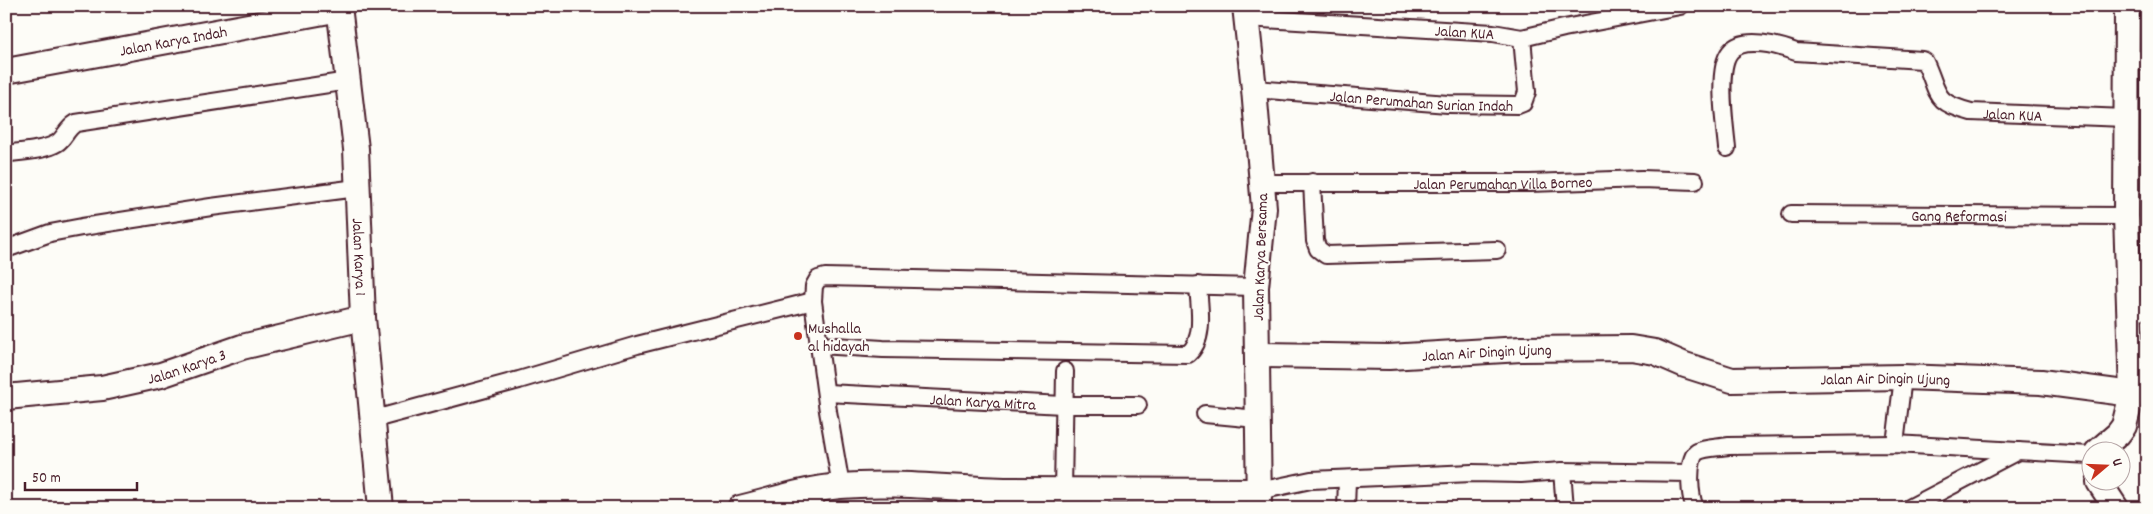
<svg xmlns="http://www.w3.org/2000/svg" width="2153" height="514" viewBox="0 0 2153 514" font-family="Dekko,sans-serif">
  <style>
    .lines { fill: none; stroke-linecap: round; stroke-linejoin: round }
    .street-casing { stroke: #4a1f2b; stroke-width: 20 }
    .secondary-casing { stroke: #4a1f2b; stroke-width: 28 }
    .street { stroke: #fdfcf7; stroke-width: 16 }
    .secondary { stroke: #fdfcf7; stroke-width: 24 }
    .poi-dot { fill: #c8321e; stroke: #fdfcf7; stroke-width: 2 }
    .labels { text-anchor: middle; stroke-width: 4; stroke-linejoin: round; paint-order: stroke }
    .street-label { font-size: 16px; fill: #4a1f2b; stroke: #fdfcf7 }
    .poi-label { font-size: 16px; fill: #4a1f2b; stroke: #fdfcf7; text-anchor: start }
  </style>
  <rect width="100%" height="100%" fill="#fdfcf7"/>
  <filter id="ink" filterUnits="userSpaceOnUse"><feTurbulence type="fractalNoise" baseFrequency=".02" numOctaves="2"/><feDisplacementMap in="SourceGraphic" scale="10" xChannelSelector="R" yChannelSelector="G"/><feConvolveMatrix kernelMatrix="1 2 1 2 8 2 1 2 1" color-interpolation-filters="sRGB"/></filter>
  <g filter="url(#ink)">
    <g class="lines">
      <g class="street-casing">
        <g id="street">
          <path id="s1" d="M1246,18L1493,33L1522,38L1564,28L1680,6"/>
          <polyline points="2127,55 2147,63"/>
          <path id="s2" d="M1254,89L1448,104L1518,105L1523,103L1527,92L1522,38"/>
          <path id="s3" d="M1727,148C1725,126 1716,69 1730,52C1743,35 1780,46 1796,52L1922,60L1925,62C1940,94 1932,102 1971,112L2126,118"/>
          <path d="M6,154C22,151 44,151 57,143C65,138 66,129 76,123L348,81"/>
          <polyline points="1312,182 1315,241 1318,249 1326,255 1497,250"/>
          <path id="s4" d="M1262,183H1530L1642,179L1695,181"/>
          <path id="s5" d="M1791,214L2126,216"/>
          <polyline points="6,249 50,233 82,227 211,207 357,188"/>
          <polyline points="2129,308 2147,311"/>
          <path d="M820,345L883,349L1188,354C1206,339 1199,306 1198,285"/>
          <path id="s6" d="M827,393L1063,405H1138"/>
          <polyline points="1205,414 1257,419"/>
          <polyline points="371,420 519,380 637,345 813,301"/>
          <polyline points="1895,444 1903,377"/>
          <polyline points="1562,471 1565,508"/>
          <polyline points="841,486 828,411 813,301 814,286 818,279 825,277 1256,287"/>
          <polyline points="1100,490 1100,508"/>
          <polyline points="1063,491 1065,371"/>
          <polyline points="1259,491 1311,480 1472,473 1521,474 1562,471 1690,473"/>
          <polyline points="815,508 815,489"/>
          <polyline points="965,508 966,490"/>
          <polyline points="1346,508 1347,480"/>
          <path d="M1696,508C1689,500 1687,458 1697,452C1705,447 1719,448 1728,446L1895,444L2090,455"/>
          <polyline points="1909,508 2018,451"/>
        </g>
      </g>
      <g class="secondary-casing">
        <g id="secondary">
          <path id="s7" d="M339,6L356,149L363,318L381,508"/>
          <polyline points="1245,6 1254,89 1264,208 1256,287 1259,508"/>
          <path id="s8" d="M6,71L340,9"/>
          <path id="s9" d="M1257,355L1389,357L1521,349L1631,348L1655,352L1685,365L1732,380L1903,377L2041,382L2132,394"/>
          <path id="s10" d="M6,397L102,388L161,375L242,347L363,318"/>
          <polyline points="2097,452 2118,434 2124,426 2132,394 2126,216 2127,6"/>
          <polyline points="2099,482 2116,508"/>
          <path d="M740,508C773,500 806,489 840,486C896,481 953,489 1010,490C1093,491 1176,491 1259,491"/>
        </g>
      </g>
      <use href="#street" class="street"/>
      <use href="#secondary" class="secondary"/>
    </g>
  </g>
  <circle class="poi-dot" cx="798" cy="336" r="5"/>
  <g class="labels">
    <g class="street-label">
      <text dy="6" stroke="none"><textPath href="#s1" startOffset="219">Jalan KUA</textPath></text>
      <text dy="6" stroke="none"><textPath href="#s8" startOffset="170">Jalan Karya Indah</textPath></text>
      <text dy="6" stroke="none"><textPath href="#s2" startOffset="168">Jalan Perumahan Surian Indah</textPath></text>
      <text dy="6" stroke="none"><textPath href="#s3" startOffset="412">Jalan KUA</textPath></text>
      <text dy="6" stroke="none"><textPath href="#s4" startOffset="241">Jalan Perumahan Villa Borneo</textPath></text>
      <text dy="6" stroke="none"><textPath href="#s5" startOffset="168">Gang Reformasi</textPath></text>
      <text dy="6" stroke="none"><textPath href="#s7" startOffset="252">Jalan Karya 1</textPath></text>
      <text transform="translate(1259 257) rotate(-88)" y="6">Jalan Karya Bersama</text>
      <text dy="6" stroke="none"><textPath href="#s9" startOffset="230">Jalan Air Dingin Ujung</textPath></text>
      <text dy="6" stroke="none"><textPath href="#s10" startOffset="184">Jalan Karya 3</textPath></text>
      <text dy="6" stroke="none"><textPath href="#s9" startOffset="634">Jalan Air Dingin Ujung</textPath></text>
      <text dy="6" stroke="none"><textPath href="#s6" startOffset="156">Jalan Karya Mitra</textPath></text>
    </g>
    <g class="poi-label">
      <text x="808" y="333">Mushalla<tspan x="808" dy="18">al hidayah</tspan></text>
    </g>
  </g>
  <rect width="2153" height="514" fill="none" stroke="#fdfcf7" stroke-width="25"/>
  <rect x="12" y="12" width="2128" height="489" fill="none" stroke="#4a1f2b" stroke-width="2" filter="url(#ink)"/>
  <g transform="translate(2106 466) rotate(71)"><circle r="24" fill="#fdfcf7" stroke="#b5a4a5"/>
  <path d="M0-4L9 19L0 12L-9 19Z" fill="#c8321e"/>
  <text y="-8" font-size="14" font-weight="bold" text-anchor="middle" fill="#4a1f2b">U</text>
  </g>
  <path d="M25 482v8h112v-8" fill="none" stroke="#4a1f2b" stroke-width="2.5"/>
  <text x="32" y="482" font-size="15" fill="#4a1f2b" stroke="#fdfcf7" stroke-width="4" paint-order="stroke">50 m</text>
</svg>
